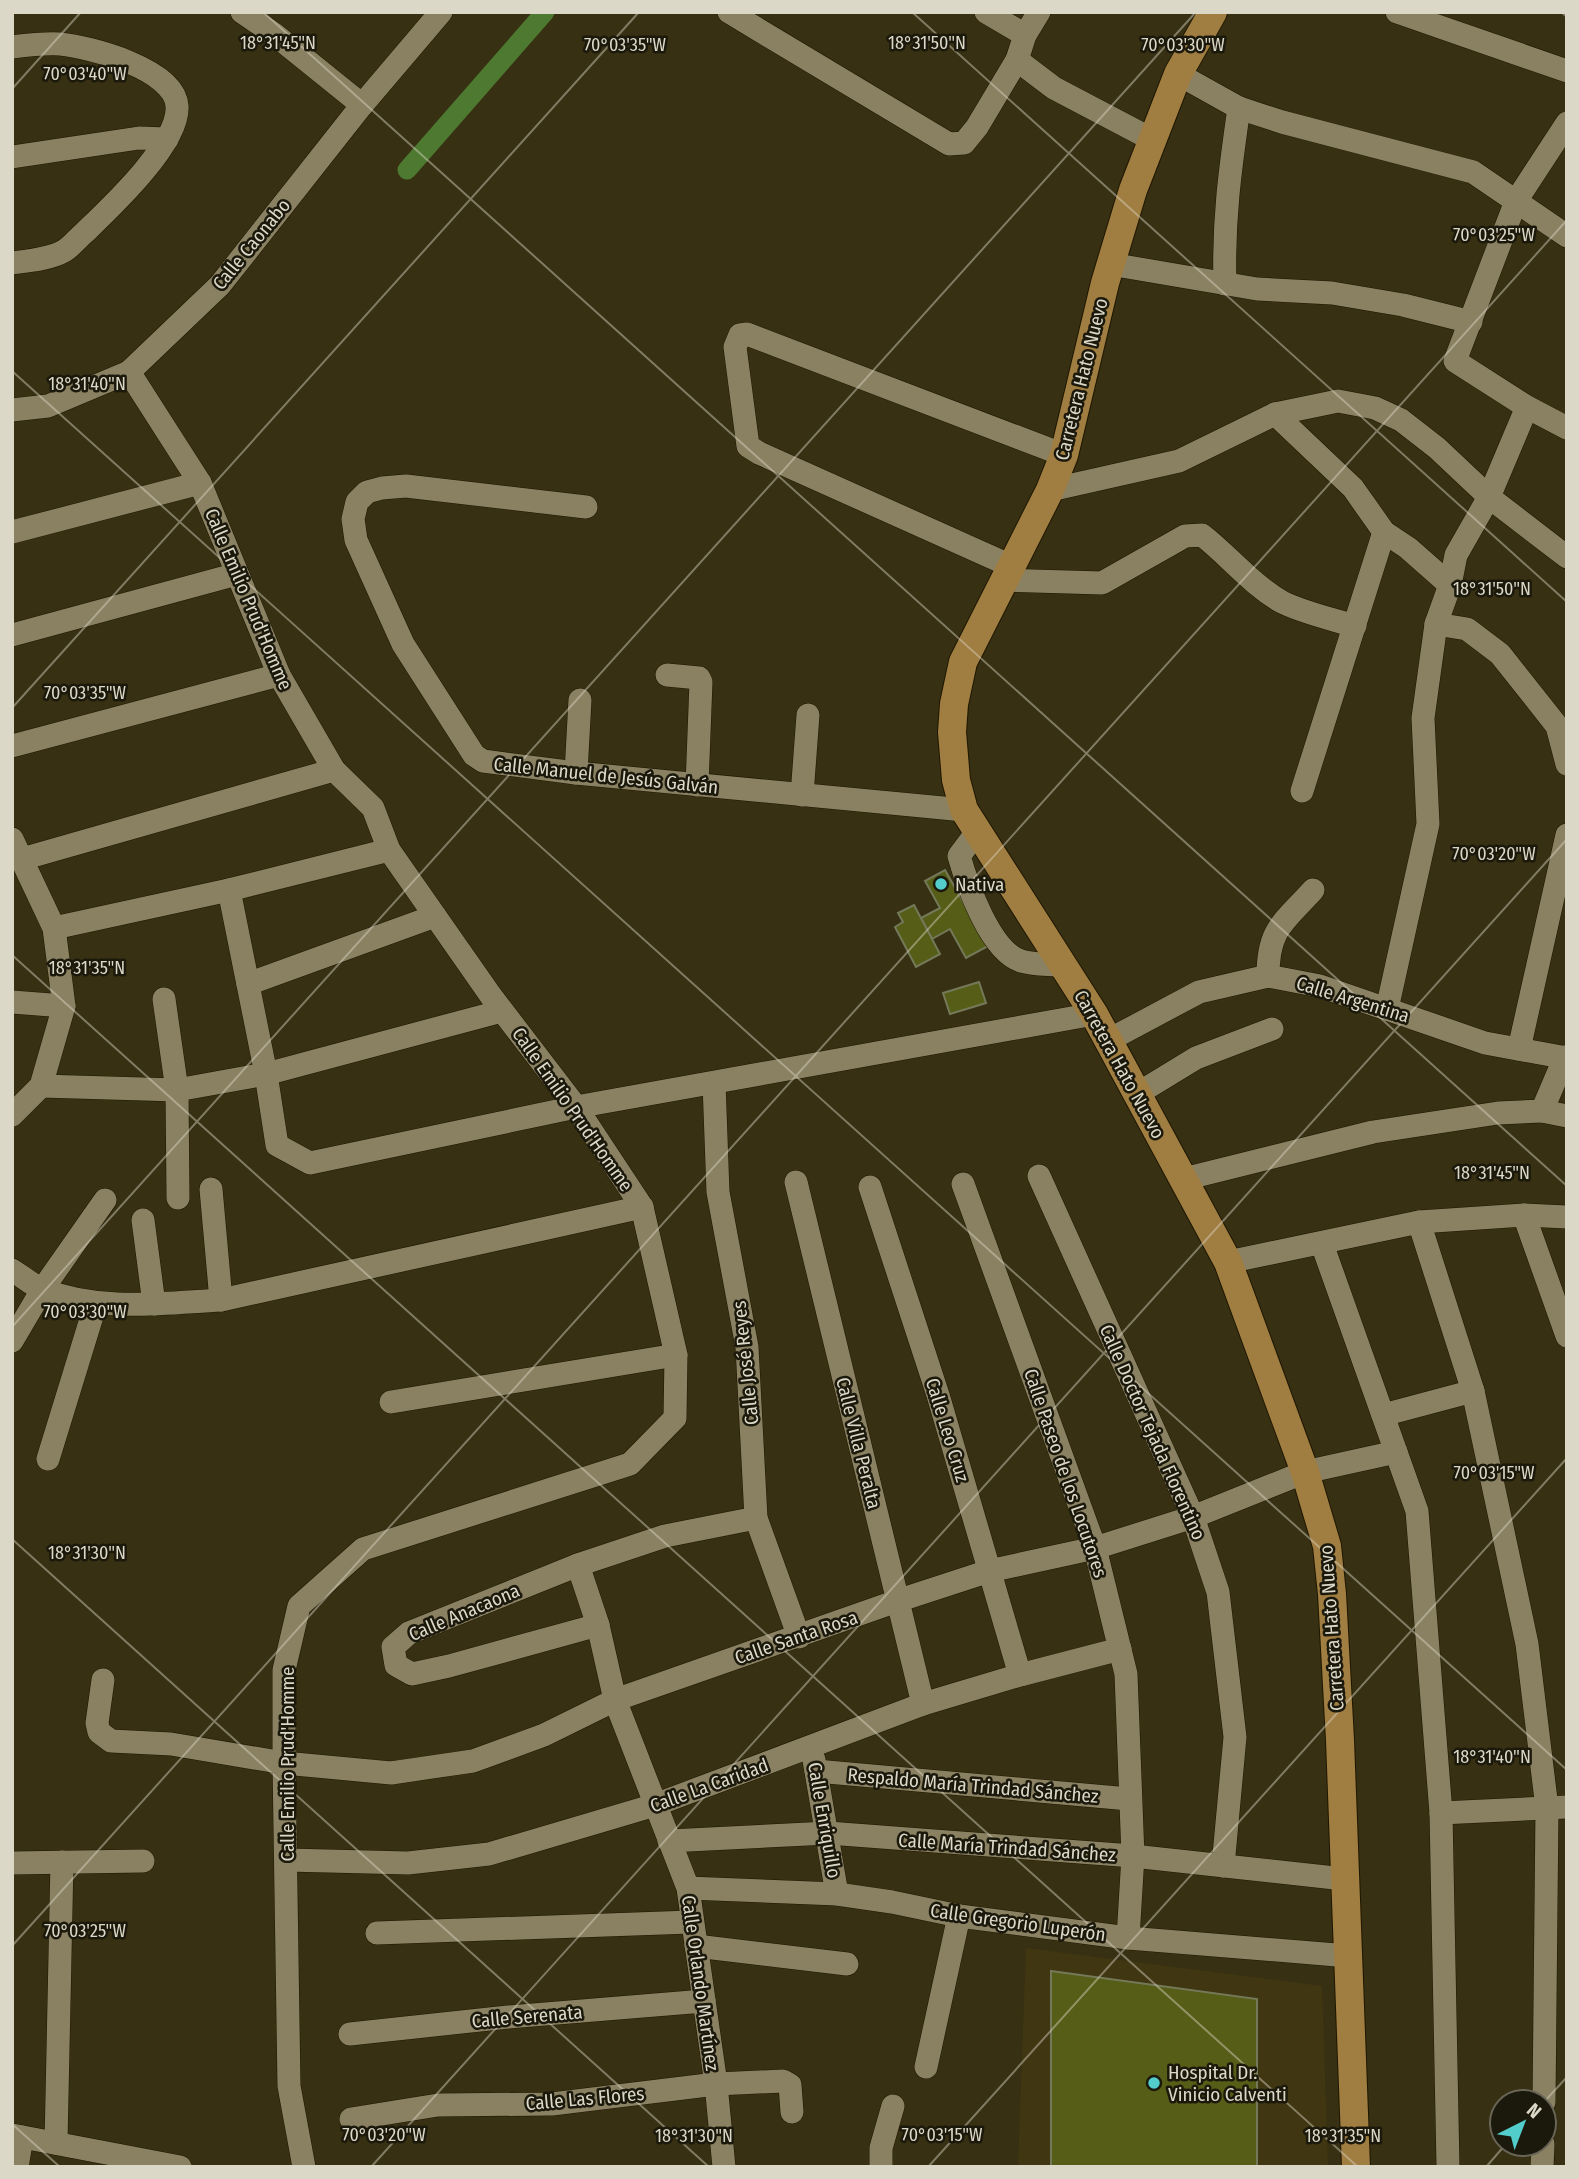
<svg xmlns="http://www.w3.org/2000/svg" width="1579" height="2179" viewBox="0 0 1579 2179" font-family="'Fira Sans Condensed',sans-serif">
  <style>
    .built { fill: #403611 }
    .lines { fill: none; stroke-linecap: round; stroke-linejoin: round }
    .canal { stroke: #4d7930; stroke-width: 19 }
    .building { fill: #565d17; stroke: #74795a; stroke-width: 2 }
    .minor-casing { stroke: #1e1700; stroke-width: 24 }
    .major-casing { stroke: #1e1700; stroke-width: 30 }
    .minor { stroke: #8a8162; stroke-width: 23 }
    .major { stroke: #a07d40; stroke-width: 28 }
    .ticks { fill: none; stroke: #dcd8c7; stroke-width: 2; stroke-opacity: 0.45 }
    .poi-dot { fill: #52cdcc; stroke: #1b180c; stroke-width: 2.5 }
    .labels { text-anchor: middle; stroke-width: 5; stroke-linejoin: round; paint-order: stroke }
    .street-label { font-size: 19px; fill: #dcd8c7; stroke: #1b180c }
    .poi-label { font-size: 19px; fill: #dcd8c7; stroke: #1b180c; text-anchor: start }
    .ticks-label { font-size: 18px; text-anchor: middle; fill: #dcd8c7; stroke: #1b180c; stroke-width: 5; stroke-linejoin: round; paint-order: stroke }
  </style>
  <rect width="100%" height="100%" fill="#373013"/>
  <polygon class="built" points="1026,1948 1322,1986 1328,2167 1018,2167"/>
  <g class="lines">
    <polyline class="canal" points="407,170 545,12"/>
  </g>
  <g class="building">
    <polygon points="945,870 988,946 966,958 950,929 932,939 921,918 940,908 925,881"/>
    <polygon points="914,905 940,954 916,967 895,927 903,922 898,913"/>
    <polygon points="979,982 986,1003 950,1014 943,993"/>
    <polygon points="1051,1971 1257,1999 1257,2167 1051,2167"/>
  </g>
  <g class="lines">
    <g class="minor-casing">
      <g id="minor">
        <polyline points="242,12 274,34 362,105"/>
        <polyline points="729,12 949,144 964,143 977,127 1017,60"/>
        <polyline points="986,12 1025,35"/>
        <polyline points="1039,12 1025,35 1017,60 1054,88 1151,139"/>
        <polyline points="1397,12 1567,71"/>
        <path d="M12,47C28,45 45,43 60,44C90,47 175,69 177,106C180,143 110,208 84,233C78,238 71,247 64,251C50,259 28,261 12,263"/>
        <polyline points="1178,74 1239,108 1282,122 1473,172 1567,236"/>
        <polyline points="1567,123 1516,201 1455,361 1527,407 1567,428"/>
        <polyline points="12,157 139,138 167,139"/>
        <polyline points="1110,264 1257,289 1332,293 1403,305 1471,322"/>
        <path d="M1225,284C1223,222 1230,170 1239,108"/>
        <polyline points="129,372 200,483 279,675 334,770 373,808 389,850 491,996 576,1107 642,1207 676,1355 675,1418 630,1464 363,1549 299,1606 284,1670 284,1763 289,2086 304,2167"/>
        <polyline points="12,410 48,406 129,372 220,285 362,105 441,12"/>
        <polyline points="1275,414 1353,488 1384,532 1408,548 1450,585"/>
        <polyline points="1050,490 1179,461 1275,414 1338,401 1375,408 1401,420 1437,448 1489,497 1567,557"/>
        <polyline points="586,507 406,486 382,488 367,492 357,502 353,519 356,540 403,644 474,755 483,761 576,773 964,810"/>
        <polyline points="12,532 200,483"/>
        <polyline points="1011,566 759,453 748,446 735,347 740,335 747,334 1064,455"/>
        <path d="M1003,580L1102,583L1185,536L1202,535C1229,556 1252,585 1282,602C1304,613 1332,619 1355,626"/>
        <polyline points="1436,624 1467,629 1500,654 1557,726 1567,764"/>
        <polyline points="12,635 237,574"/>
        <polyline points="667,675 699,678 701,682 697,785"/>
        <polyline points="12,746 279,675"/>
        <polyline points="576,773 580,700"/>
        <polyline points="1302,791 1384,532"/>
        <polyline points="802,795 808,715"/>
        <path d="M977,832L959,856C967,884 990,951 1021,961C1034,965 1051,964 1065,966"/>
        <polyline points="12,839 54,928 64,1006 41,1086 12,1115"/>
        <polyline points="22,859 334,770"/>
        <polyline points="229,890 266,1074 277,1145 310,1163 576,1107 1094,1014"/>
        <polyline points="54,928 229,890 389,850"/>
        <path d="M1268,976C1268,929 1283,923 1313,890"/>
        <polyline points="248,984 435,916"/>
        <polyline points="164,999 177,1090 178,1198"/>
        <polyline points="12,1002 64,1006"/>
        <polyline points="1387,1009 1428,824 1423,718 1436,624 1450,585 1456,555 1489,497 1527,407"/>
        <polyline points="1107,1041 1199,992 1268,976 1320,986 1485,1043 1567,1058"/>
        <polyline points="1519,1049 1567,835"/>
        <polyline points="714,1083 718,1192 747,1347 756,1518 799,1637"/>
        <polyline points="41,1086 177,1090 266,1074 502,1011"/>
        <polyline points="1137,1094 1196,1058 1272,1029"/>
        <polyline points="1542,1111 1567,1116"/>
        <polyline points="1039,1176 1193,1517 1218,1592 1235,1737 1223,1866"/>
        <polyline points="1184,1179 1373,1132 1498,1113 1542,1111 1565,1057"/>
        <polyline points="796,1182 923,1704"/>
        <polyline points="963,1184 1095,1548 1126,1674 1133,1856 1128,1938"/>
        <polyline points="870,1187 938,1395 1020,1675"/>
        <polyline points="211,1189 221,1300"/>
        <polyline points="1524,1215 1567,1336"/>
        <polyline points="143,1220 154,1304"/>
        <polyline points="1419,1222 1473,1391 1527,1644 1547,1808 1544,2102"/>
        <polyline points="1322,1244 1417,1511 1441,1813 1448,2167"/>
        <polyline points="1228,1262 1419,1222 1524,1215 1567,1217"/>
        <path d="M12,1270C22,1276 33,1286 44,1290C100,1312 163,1303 221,1300L642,1207"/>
        <polyline points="12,1341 42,1290 105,1200"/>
        <polyline points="391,1402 676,1355"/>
        <polyline points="1383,1415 1473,1391"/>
        <polyline points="48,1459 96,1303"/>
        <polyline points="578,1565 598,1625 615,1700 688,1888 716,2084 724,2167"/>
        <polyline points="598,1625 449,1666 412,1674 396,1665 393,1647 409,1633 578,1565 665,1536 756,1518"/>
        <polyline points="103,1680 97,1723 99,1732 111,1741 171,1744 284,1763 391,1773 473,1761 544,1735 615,1700 897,1601 989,1571 1095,1548 1193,1517 1305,1472 1396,1452"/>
        <polyline points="814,1760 837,1894"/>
        <polyline points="816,1771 1129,1799"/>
        <polyline points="1441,1813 1567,1807"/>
        <polyline points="669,1841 828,1833 1133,1856 1344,1879"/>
        <polyline points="287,1860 408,1863 489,1854 655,1805 923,1704 1020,1675 1120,1649"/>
        <polyline points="12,1863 143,1861"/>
        <polyline points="688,1888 837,1894 892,1902 959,1916 1128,1938 1349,1956"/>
        <polyline points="377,1933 691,1922"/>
        <polyline points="696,1946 847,1964"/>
        <polyline points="350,2034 508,2017 704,2001"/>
        <polyline points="926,2067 959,1916"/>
        <polyline points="351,2119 438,2105 552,2104 716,2084 783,2081 790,2085 792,2112"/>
        <polyline points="12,2135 180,2167"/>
        <polyline points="56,2143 62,1862"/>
        <polyline points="17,2167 22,2137"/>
        <polyline points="881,2167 881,2148 893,2106"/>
        <polyline points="1542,2167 1543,2144"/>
      </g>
    </g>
    <g class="major-casing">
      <polyline id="major" points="1213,12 1178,74 1133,190 1105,283 1064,455 1050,490 963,662 954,704 952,732 956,780 964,810 1094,1014 1228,1262 1305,1472 1327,1546 1332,1594 1340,1740 1356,2167"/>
    </g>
    <use href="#minor" class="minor"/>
    <use href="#major" class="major"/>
  </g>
  <path class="ticks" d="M263,12L1567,1186M912,12L1567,602M1561,12L1567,17M12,89L81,12M12,371L1567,1770M12,708L639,12M12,955L1358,2167M12,1327L1196,12M12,1539L709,2167M12,1946L1567,220M1544,2102L1567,2077M12,2124L60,2167M371,2167L1567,839M928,2167L1567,1458M1486,2167L1506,2144"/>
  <g class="poi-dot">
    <circle cx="941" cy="884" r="7"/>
    <circle cx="1154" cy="2083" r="7"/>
  </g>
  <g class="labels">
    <g class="street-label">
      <text transform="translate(251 244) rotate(-51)" y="7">Calle Caonabo</text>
      <text transform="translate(1081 379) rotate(-76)" y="7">Carretera Hato Nuevo</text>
      <text transform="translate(249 599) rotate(67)" y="7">Calle Emilio Prud'Homme</text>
      <text transform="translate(606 775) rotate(6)" y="7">Calle Manuel de Jesús Galván</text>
      <text transform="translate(1353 999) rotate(17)" y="7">Calle Argentina</text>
      <text transform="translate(1120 1064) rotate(61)" y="7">Carretera Hato Nuevo</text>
      <text transform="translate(573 1109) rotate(55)" y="7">Calle Emilio Prud'Homme</text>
      <text transform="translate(745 1363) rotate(-96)" y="7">Calle José Reyes</text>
      <text transform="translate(948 1430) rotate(73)" y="7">Calle Leo Cruz</text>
      <text transform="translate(1153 1432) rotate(66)" y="7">Calle Doctor Tejada Florentino</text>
      <text transform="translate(859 1443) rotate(76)" y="7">Calle Villa Peralta</text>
      <text transform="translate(1066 1473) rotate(71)" y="7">Calle Paseo de los Locutores</text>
      <text transform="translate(464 1612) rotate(-23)" y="7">Calle Anacaona</text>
      <text transform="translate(1331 1628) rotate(-94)" y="7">Carretera Hato Nuevo</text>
      <text transform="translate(796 1637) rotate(-19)" y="7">Calle Santa Rosa</text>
      <text transform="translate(287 1764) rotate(-90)" y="7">Calle Emilio Prud'Homme</text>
      <text transform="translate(709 1785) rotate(-20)" y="7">Calle La Caridad</text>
      <text transform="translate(973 1785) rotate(5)" y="7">Respaldo María Trindad Sánchez</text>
      <text transform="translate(825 1820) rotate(80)" y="7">Calle Enriquillo</text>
      <text transform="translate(1007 1847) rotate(4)" y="7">Calle María Trindad Sánchez</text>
      <text transform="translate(1018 1922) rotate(8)" y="7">Calle Gregorio Luperón</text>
      <text transform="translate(701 1983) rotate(82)" y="7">Calle Orlando Martínez</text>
      <text transform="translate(527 2016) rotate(-5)" y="7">Calle Serenata</text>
      <text transform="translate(585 2098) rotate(-5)" y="7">Calle Las Flores</text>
    </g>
    <g class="poi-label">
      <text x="955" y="891">Nativa</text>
      <text x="1168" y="2079">Hospital Dr.<tspan x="1168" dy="22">Vinicio Calventi</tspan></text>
    </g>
  </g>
  <g class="ticks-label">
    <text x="278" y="49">18°31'45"N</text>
    <text x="927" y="49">18°31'50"N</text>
    <text x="625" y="51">70°03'35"W</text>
    <text x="1183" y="51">70°03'30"W</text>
    <text x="85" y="80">70°03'40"W</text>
    <text x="1494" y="241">70°03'25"W</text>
    <text x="87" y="390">18°31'40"N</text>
    <text x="1492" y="595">18°31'50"N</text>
    <text x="85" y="699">70°03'35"W</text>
    <text x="1494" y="860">70°03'20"W</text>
    <text x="87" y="974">18°31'35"N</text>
    <text x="1492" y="1179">18°31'45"N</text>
    <text x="85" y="1318">70°03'30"W</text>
    <text x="1494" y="1479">70°03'15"W</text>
    <text x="87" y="1559">18°31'30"N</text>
    <text x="1492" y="1763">18°31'40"N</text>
    <text x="85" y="1937">70°03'25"W</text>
    <text x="384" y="2141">70°03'20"W</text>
    <text x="942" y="2141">70°03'15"W</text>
    <text x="694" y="2142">18°31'30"N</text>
    <text x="1343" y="2142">18°31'35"N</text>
  </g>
  <rect width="1579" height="2179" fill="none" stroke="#dcd8c7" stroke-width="28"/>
  <g transform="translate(1523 2123) rotate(42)"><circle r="33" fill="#1b180c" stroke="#686557" stroke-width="2"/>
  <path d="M0-5L12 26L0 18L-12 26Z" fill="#52cdcc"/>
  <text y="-10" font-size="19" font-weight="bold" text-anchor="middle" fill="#dcd8c7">N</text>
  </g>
</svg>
